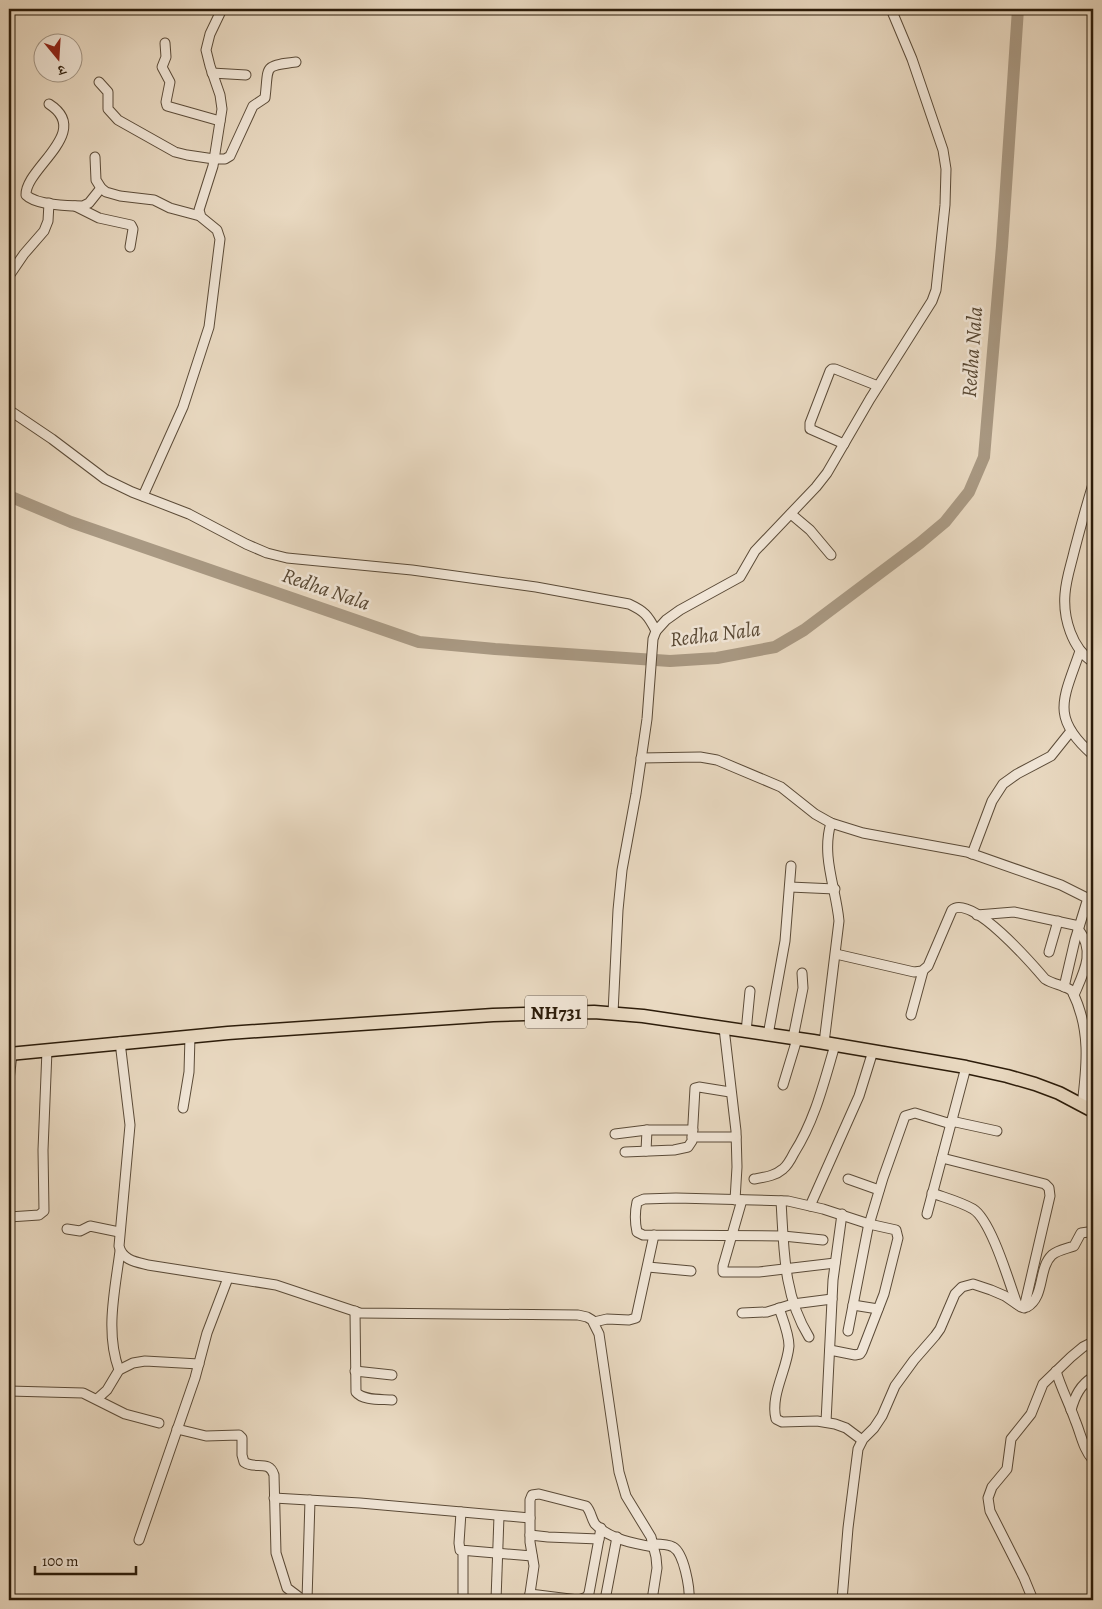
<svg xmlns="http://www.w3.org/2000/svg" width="1102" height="1609" viewBox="0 0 1102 1609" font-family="Alegreya,'Noto Serif Devanagari',serif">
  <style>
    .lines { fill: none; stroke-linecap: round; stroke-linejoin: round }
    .river { stroke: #a99983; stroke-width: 12 }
    .minor-casing { stroke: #5b4b38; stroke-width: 11 }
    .highway-casing { stroke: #2c1c0a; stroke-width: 15 }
    .minor { stroke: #f1e6d7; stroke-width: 9 }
    .highway { stroke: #e9d9c1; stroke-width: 12 }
    .labels { text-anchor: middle; stroke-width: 5; stroke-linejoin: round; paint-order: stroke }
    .shield { fill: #f1e6d7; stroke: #675948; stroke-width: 1 }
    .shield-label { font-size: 19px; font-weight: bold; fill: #2c1c0a }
    .water-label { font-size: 21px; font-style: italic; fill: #584834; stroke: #f1e6d7 }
  </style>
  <rect width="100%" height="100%" fill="#e9d9c1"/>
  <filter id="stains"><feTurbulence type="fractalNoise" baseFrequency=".004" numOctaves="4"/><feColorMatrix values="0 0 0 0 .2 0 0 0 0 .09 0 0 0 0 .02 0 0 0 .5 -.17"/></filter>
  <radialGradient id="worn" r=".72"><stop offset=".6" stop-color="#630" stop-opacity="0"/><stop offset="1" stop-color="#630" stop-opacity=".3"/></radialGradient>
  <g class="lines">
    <polyline class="river" points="9,496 71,522 419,642 495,649 670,661 717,658 775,647 804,630 920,543 945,522 969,492 984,457 1002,246 1018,9"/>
    <g class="minor-casing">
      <g id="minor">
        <polyline points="165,43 166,57 162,67 170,82 166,102 167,106 220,121"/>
        <polyline points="212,73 246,75"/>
        <path d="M99,82L108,92V109L118,120L175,152L187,155L214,159H225L230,156L253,106L265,98C269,66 262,66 296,62"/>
        <path d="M49,104C93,132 25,168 26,195C36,205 69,206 83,206L89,203L101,188"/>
        <polyline points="95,157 96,180 101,188 106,192 120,196 154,200 170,208 200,216"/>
        <polyline points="75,206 99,218 131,225 133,229 130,247"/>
        <polyline points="9,276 24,254 44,231 48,221 49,203"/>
        <path d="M9,410L52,439L105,479L132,492L189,514L246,544L267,553L287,558L412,570L536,587L629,604C644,611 648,615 656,631"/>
        <polyline points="844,444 810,429 810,423 830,371 832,369 835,369 878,386"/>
        <path d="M1093,484C1086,507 1080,529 1074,552C1071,565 1066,579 1065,594C1063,618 1072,649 1093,662"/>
        <polyline points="143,496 183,407 209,327 220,239 217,230 201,217 199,210 213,166 222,109 220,95 210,66 206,50 210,34 222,9"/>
        <polyline points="791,514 810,530 831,555"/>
        <path d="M1080,651C1064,698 1049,717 1093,755"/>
        <polyline points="641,758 700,757 717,760 781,787 815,814 831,823 863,833 967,852 1061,885 1093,901"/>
        <polyline points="972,854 992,801 1003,784 1017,774 1051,756 1071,731"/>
        <polyline points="790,887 835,889"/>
        <polyline points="977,915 1014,912 1079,926"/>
        <polyline points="1049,952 1058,921"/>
        <path d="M836,954L914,972L922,971L928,966L952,910C971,893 1033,965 1045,979C1054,985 1065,985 1072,991C1091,1029 1087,1065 1082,1105"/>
        <polyline points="1064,987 1075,940 1088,898"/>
        <path d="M1074,995C1084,972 1096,951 1078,929"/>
        <polyline points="613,1013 618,910 622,870 636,794 647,719 653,639 656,631 666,620 680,610 740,577 755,551 816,487 827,473 870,399 932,301 936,290 945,205 946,169 943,150 912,59 891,9"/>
        <polyline points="911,1015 923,971"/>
        <polyline points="724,1028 736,1131 737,1167 735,1200"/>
        <polyline points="746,1032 750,991"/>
        <polyline points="768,1035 785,941 791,866"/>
        <polyline points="793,1038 803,988 802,973"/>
        <path d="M120,1042L130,1125L119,1246C122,1260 136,1262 148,1265L276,1285L360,1313L578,1315L587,1317L592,1320L599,1334L619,1472L626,1496L651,1537L656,1557L657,1568L652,1600"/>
        <path d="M824,1043L839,921C836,888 821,856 831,823"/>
        <polyline points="9,1080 12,1054"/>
        <polyline points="783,1085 797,1039"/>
        <polyline points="183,1108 189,1072 190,1036"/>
        <polyline points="951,1121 997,1131"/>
        <polyline points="615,1134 647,1130 693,1130"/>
        <polyline points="692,1137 736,1137"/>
        <polyline points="646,1151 647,1130"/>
        <polyline points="625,1152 674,1150 688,1147 692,1141 695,1088 699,1087 730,1092"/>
        <polyline points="942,1158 1045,1184 1049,1188 1050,1196 1024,1308"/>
        <path d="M754,1179C765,1177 775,1176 783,1169C788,1165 791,1159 794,1153C815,1120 824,1082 835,1045"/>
        <polyline points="848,1179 879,1190"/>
        <path d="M932,1193C946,1198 961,1202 973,1209C991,1220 1009,1282 1017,1304"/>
        <polyline points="742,1200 723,1266 723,1272 759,1272 835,1263"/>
        <path d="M781,1201C784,1248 783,1295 809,1337"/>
        <polyline points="810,1206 859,1096 873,1051"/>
        <polyline points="927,1214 966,1067"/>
        <polyline points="9,1217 39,1215 44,1211 43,1150 47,1050"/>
        <polyline points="67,1229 80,1231 90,1226 119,1232"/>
        <path d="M823,1240L783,1236L643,1235L637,1232C635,1223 635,1211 637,1202L644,1199L676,1198L788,1201L823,1209L869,1224L896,1230L898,1238L884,1294L862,1351L860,1354L855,1355L830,1350"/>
        <polyline points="648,1267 691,1271"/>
        <polyline points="853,1305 878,1309"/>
        <path d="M779,1308C783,1320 789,1334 789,1346C787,1370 770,1395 776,1419L782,1422L817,1421L835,1424L846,1428L862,1440"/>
        <path d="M355,1311L356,1392C363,1401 382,1399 392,1400"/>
        <polyline points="742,1313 767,1312 793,1304 832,1299"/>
        <polyline points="594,1322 607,1319 629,1320 636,1318 654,1235"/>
        <polyline points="848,1331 868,1228 883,1178 905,1116 915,1113 951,1124"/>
        <path d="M119,1370C105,1332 115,1290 120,1251"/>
        <polyline points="355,1371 392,1375"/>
        <path d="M1056,1371C1061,1388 1069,1403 1075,1420C1081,1434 1083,1449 1093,1460"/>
        <polyline points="9,1391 83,1393 125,1414 159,1423"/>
        <polyline points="97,1399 107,1390 119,1370 133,1363 145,1361 199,1364"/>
        <path d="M1071,1410C1075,1396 1080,1385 1093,1377"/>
        <polyline points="826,1422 833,1280 842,1214"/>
        <path d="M177,1429L206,1436L239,1435L242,1438V1455L244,1462C255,1470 269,1459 274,1475L276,1553L287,1588L303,1600"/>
        <polyline points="274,1498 360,1503 530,1518"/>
        <polyline points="461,1512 459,1543 460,1550 532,1556"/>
        <polyline points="530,1535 548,1537 599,1539"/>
        <polyline points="139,1540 195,1378 207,1333 228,1278"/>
        <path d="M653,1544C659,1544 668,1544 673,1547C684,1553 690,1588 689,1600"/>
        <polyline points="530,1594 578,1600"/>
        <polyline points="307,1600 310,1500"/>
        <polyline points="463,1600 463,1551"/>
        <polyline points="496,1600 499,1516"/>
        <path d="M529,1600L534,1566L530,1542V1500L532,1495L539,1494L586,1506C591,1511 591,1518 595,1524C609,1539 635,1544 654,1547"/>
        <polyline points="579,1600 587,1597 589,1593 601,1528"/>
        <polyline points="605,1600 617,1537"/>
        <path d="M842,1600L848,1528L858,1449L863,1439L874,1428L882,1416L895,1386L914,1360L935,1336L940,1329L955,1294L962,1287L973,1284L991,1290L1005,1296L1021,1307H1027C1045,1297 1038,1268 1052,1255C1058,1250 1066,1249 1074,1246L1081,1233L1088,1232L1093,1233"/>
        <polyline points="1033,1600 1024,1578 990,1511 988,1498 992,1487 1007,1469 1011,1439 1031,1414 1043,1384 1071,1357 1083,1347 1093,1342"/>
        <polyline points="1087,1600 1093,1597"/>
      </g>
    </g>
    <g class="highway-casing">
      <polyline id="highway" points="9,1054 228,1033 493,1015 594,1012 643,1016 813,1041 966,1067 1007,1076 1035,1084 1059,1093 1093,1111"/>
    </g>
    <use href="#minor" class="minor"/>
    <use href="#highway" class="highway"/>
  </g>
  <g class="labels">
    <rect class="shield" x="525" y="995.5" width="62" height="33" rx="4"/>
    <g class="shield-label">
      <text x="556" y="1019">NH731</text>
    </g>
    <g class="water-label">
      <text transform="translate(972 352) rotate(-86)" y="7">Redha Nala</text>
      <text transform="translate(326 589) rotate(19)" y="7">Redha Nala</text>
      <text transform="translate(715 634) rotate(-7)" y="7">Redha Nala</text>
    </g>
  </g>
  <rect width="1102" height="1609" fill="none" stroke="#e9d9c1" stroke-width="30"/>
  <rect x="10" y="10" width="1082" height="1589" fill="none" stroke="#2c1c0a" stroke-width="2.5"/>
  <rect x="15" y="15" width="1072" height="1579" fill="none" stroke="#2c1c0a"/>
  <g transform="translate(58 58) rotate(162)"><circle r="24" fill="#f1e6d7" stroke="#a29585"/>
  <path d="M0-4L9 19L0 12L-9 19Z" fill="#8f2418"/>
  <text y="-8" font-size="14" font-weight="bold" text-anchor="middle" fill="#2c1c0a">उ</text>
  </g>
  <path d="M35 1566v8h101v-8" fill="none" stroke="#2c1c0a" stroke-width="2.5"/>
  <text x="42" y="1566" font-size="15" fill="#2c1c0a" stroke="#f1e6d7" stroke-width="4" paint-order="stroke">100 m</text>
  <rect width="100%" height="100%" filter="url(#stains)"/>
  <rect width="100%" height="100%" fill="url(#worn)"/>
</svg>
